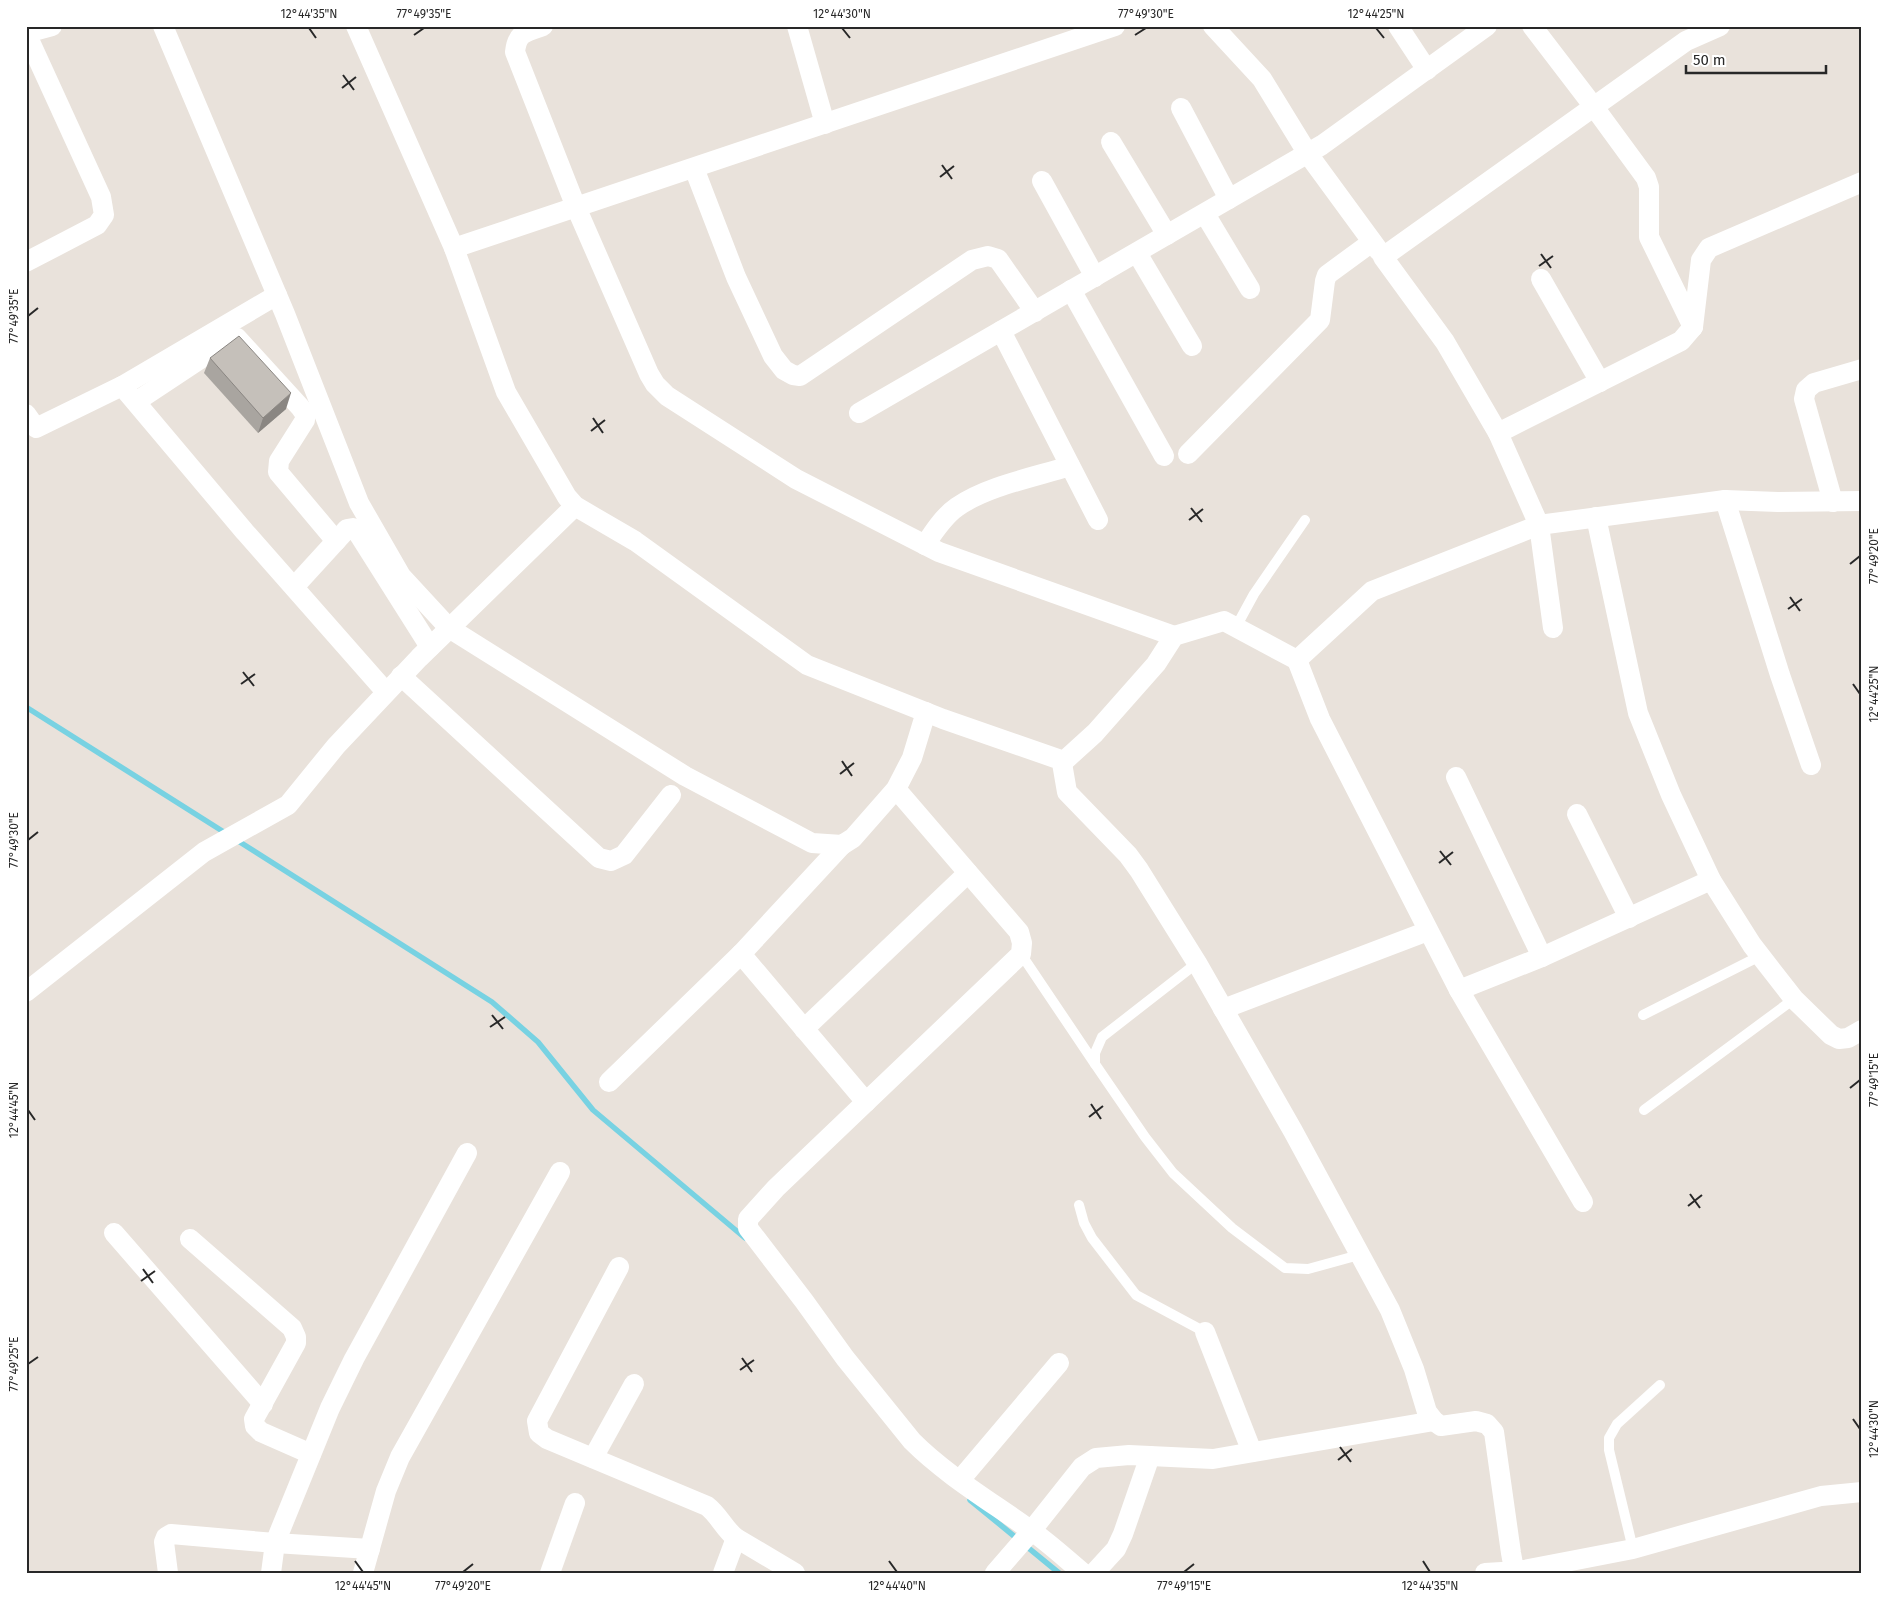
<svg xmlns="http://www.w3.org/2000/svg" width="1888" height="1599" viewBox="0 0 1888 1599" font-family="'Fira Sans',sans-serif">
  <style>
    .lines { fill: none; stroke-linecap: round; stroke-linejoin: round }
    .stream { stroke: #78d2e2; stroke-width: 5.5 }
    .service { stroke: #fff; stroke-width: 10 }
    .minor { stroke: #fff; stroke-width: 20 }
    .wall { fill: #a9a5a0 }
    .shaded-wall { fill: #8a8682 }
    .building { fill: #c5c0ba; stroke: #8a8682 }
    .ticks { fill: none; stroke: #282828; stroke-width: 2 }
    .neatline { fill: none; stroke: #282828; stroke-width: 2 }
    .ticks-label { font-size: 12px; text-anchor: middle; fill: #282828 }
  </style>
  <rect width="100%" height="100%" fill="#e9e2db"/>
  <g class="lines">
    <g class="stream">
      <polyline points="26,707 227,834"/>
      <polyline points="235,839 492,1002 538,1042 593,1110 745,1238"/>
      <polyline points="970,1500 1059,1573"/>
    </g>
    <g class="service">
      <polyline points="1236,627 1254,594 1305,520"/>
      <polyline points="1021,954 1095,1064"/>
      <polyline points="1197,963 1102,1037 1095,1053 1095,1064 1145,1137 1173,1173 1232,1228 1285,1268 1308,1269 1359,1255"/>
      <polyline points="1643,1015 1760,956"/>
      <polyline points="1644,1110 1794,999"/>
      <polyline points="1079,1205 1084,1223 1092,1238 1136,1295 1205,1332"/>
      <polyline points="1633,1549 1609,1450 1609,1438 1617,1424 1660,1385"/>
    </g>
    <g class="minor">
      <polyline points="163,26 285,314 359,503 401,576 449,628 685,776 812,843 842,845 853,838 896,789 912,758 926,712"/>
      <polyline points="356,26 454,248 506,392 567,497 575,506 635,541 807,665 943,719 1058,759 1062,763 1067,792 1128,855 1139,870 1197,963 1293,1131 1390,1310 1414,1369 1427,1412 1434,1421 1441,1426 1476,1421 1487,1424 1494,1432 1511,1553 1513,1564 1519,1571"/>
      <path d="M543,26C526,32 517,32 515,52L576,207L649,374L655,384L667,396L796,479L939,552L1174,636"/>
      <polyline points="797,26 825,124"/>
      <polyline points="1213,26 1262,79 1308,154 1379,251"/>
      <polyline points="1398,26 1427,70"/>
      <polyline points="1532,26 1594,107 1646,178 1649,187 1649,237 1693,327"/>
      <polyline points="26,33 52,26"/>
      <polyline points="1181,108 1229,199"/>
      <polyline points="1111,142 1167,235"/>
      <polyline points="694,168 736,277 773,356 784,370 793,375 800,376 972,260 988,256 998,259 1035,312"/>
      <polyline points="1042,181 1095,277"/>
      <polyline points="1205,214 1250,289"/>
      <polyline points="454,248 1115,26"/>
      <polyline points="1137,253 1192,346"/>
      <polyline points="26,262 97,225 104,215 101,197 26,33"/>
      <polyline points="1541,279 1600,382"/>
      <polyline points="1071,290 1164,456"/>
      <polyline points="1001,331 1098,520"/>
      <polyline points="122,386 277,295"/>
      <polyline points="137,401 229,340 237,338 300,407 305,414 305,420 279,461 278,472 336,541"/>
      <polyline points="859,413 1322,145 1487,26"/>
      <polyline points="26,414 36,428 122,386 245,532 386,692"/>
      <polyline points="1498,433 1681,341 1693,327 1701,260 1709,248 1862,182"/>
      <polyline points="1188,454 1320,320 1325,281 1327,275 1372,242"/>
      <polyline points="1725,500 1780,675 1811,765"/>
      <polyline points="1833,502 1804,399 1806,390 1814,383 1862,369"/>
      <polyline points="1596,517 1638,713 1671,795 1711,880 1752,945 1794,999 1831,1035 1839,1039 1848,1038 1862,1030"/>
      <path d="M925,545C934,531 944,516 957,507C987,486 1035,477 1070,466"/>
      <polyline points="294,587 347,529 353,528 356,530 430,647"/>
      <polyline points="1553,628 1539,525 1498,433 1445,342 1383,257 1686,41 1720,26"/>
      <polyline points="1297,660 1372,591 1539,525 1725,500 1778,502 1862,501"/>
      <polyline points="401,676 599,858 611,861 624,855 671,795"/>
      <polyline points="1062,763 1095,733 1156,664 1174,636 1224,621 1297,660 1320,719 1459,990 1583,1202"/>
      <polyline points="1456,777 1542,957"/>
      <path d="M896,789L1019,932L1022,943L1021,954L776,1188L748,1219V1228L804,1301L845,1358L912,1441C946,1475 990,1501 1029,1529C1048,1542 1065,1558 1083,1573"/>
      <polyline points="1577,814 1629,918"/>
      <polyline points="741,954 866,1102"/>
      <polyline points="1459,990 1542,957 1711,880"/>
      <polyline points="26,992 204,852 288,805 336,746 419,658 575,506"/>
      <polyline points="1223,1009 1428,931"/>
      <polyline points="804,1029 968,873"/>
      <polyline points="609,1082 741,954 842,845"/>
      <polyline points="114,1233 263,1404"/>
      <polyline points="190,1239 292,1328 296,1337 296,1343 254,1419 255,1426 261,1432 311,1454"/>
      <path d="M619,1267L537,1421L539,1433L547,1439L707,1506C719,1515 724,1529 736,1538L795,1573"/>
      <polyline points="1205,1332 1252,1452"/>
      <polyline points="593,1458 634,1384"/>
      <polyline points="960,1480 1059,1363"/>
      <polyline points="168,1573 164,1542 166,1537 171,1534 275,1543 370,1549"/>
      <polyline points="271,1573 275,1543 330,1408 354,1359 467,1153"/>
      <polyline points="363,1573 386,1491 400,1457 560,1172"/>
      <polyline points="550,1573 575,1503"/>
      <polyline points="723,1573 736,1538"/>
      <polyline points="995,1573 1028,1535 1082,1467 1096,1458 1129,1455 1213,1459 1434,1421"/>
      <polyline points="1094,1573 1116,1549 1123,1534 1150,1456"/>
      <polyline points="1485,1573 1519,1571 1633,1549 1821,1496 1862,1492"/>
    </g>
  </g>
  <polygon class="wall" points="210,358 286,409 258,433 204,373"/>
  <polygon class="shaded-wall" points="291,393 286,409 258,433 263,418"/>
  <polygon class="building" points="239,336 291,393 263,418 210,358"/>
  <path class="ticks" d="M309,28L316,38M842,28L850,38M1376,28L1384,38M414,35L424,28M1135,35L1146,28M343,75L354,90M342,88L356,77M942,165L952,179M940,177L954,166M1541,254L1551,268M1539,266L1553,256M28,316L38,308M593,418L603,433M591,431L605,420M1191,508L1202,522M1189,520L1203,509M1850,564L1860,556M1790,597L1800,611M1788,609L1802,599M243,672L254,686M241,684L255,674M1853,684L1860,694M842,761L852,776M840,774L854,763M28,840L38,832M1440,851L1451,865M1439,863L1453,852M492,1015L503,1029M490,1027L505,1017M1850,1088L1860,1080M1091,1104L1101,1119M28,1110L35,1120M1089,1117L1103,1106M1690,1194L1700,1208M1688,1206L1702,1195M143,1269L153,1283M141,1281L155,1271M742,1358L752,1372M28,1364L38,1357M740,1370L754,1360M1853,1419L1860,1429M1340,1447L1351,1462M1338,1460L1352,1449M355,1561L363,1572M889,1561L897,1572M1423,1561L1430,1572M463,1572L473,1564M1184,1572L1194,1564"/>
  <rect width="1888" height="1599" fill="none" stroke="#ffffff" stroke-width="55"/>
  <path d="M1686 65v8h140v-8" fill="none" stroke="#282828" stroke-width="2.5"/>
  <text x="1693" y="65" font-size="15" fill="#282828" stroke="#ffffff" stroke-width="4" paint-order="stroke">50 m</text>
  <rect x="28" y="28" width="1832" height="1544" class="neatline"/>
  <g class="ticks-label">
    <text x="309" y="18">12°44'35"N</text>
    <text x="424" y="18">77°49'35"E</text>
    <text x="842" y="18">12°44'30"N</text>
    <text x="1146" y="18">77°49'30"E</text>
    <text x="1376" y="18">12°44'25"N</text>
    <text transform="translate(14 316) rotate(-90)" y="4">77°49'35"E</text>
    <text transform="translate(1874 556) rotate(-90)" y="4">77°49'20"E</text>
    <text transform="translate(1874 694) rotate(-90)" y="4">12°44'25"N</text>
    <text transform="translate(14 840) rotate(-90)" y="4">77°49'30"E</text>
    <text transform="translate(1874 1080) rotate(-90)" y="4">77°49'15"E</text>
    <text transform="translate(14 1110) rotate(-90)" y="4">12°44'45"N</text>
    <text transform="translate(14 1364) rotate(-90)" y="4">77°49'25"E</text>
    <text transform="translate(1874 1429) rotate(-90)" y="4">12°44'30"N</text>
    <text x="363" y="1590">12°44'45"N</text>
    <text x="463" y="1590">77°49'20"E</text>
    <text x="897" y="1590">12°44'40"N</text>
    <text x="1184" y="1590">77°49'15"E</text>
    <text x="1430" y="1590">12°44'35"N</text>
  </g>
</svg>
